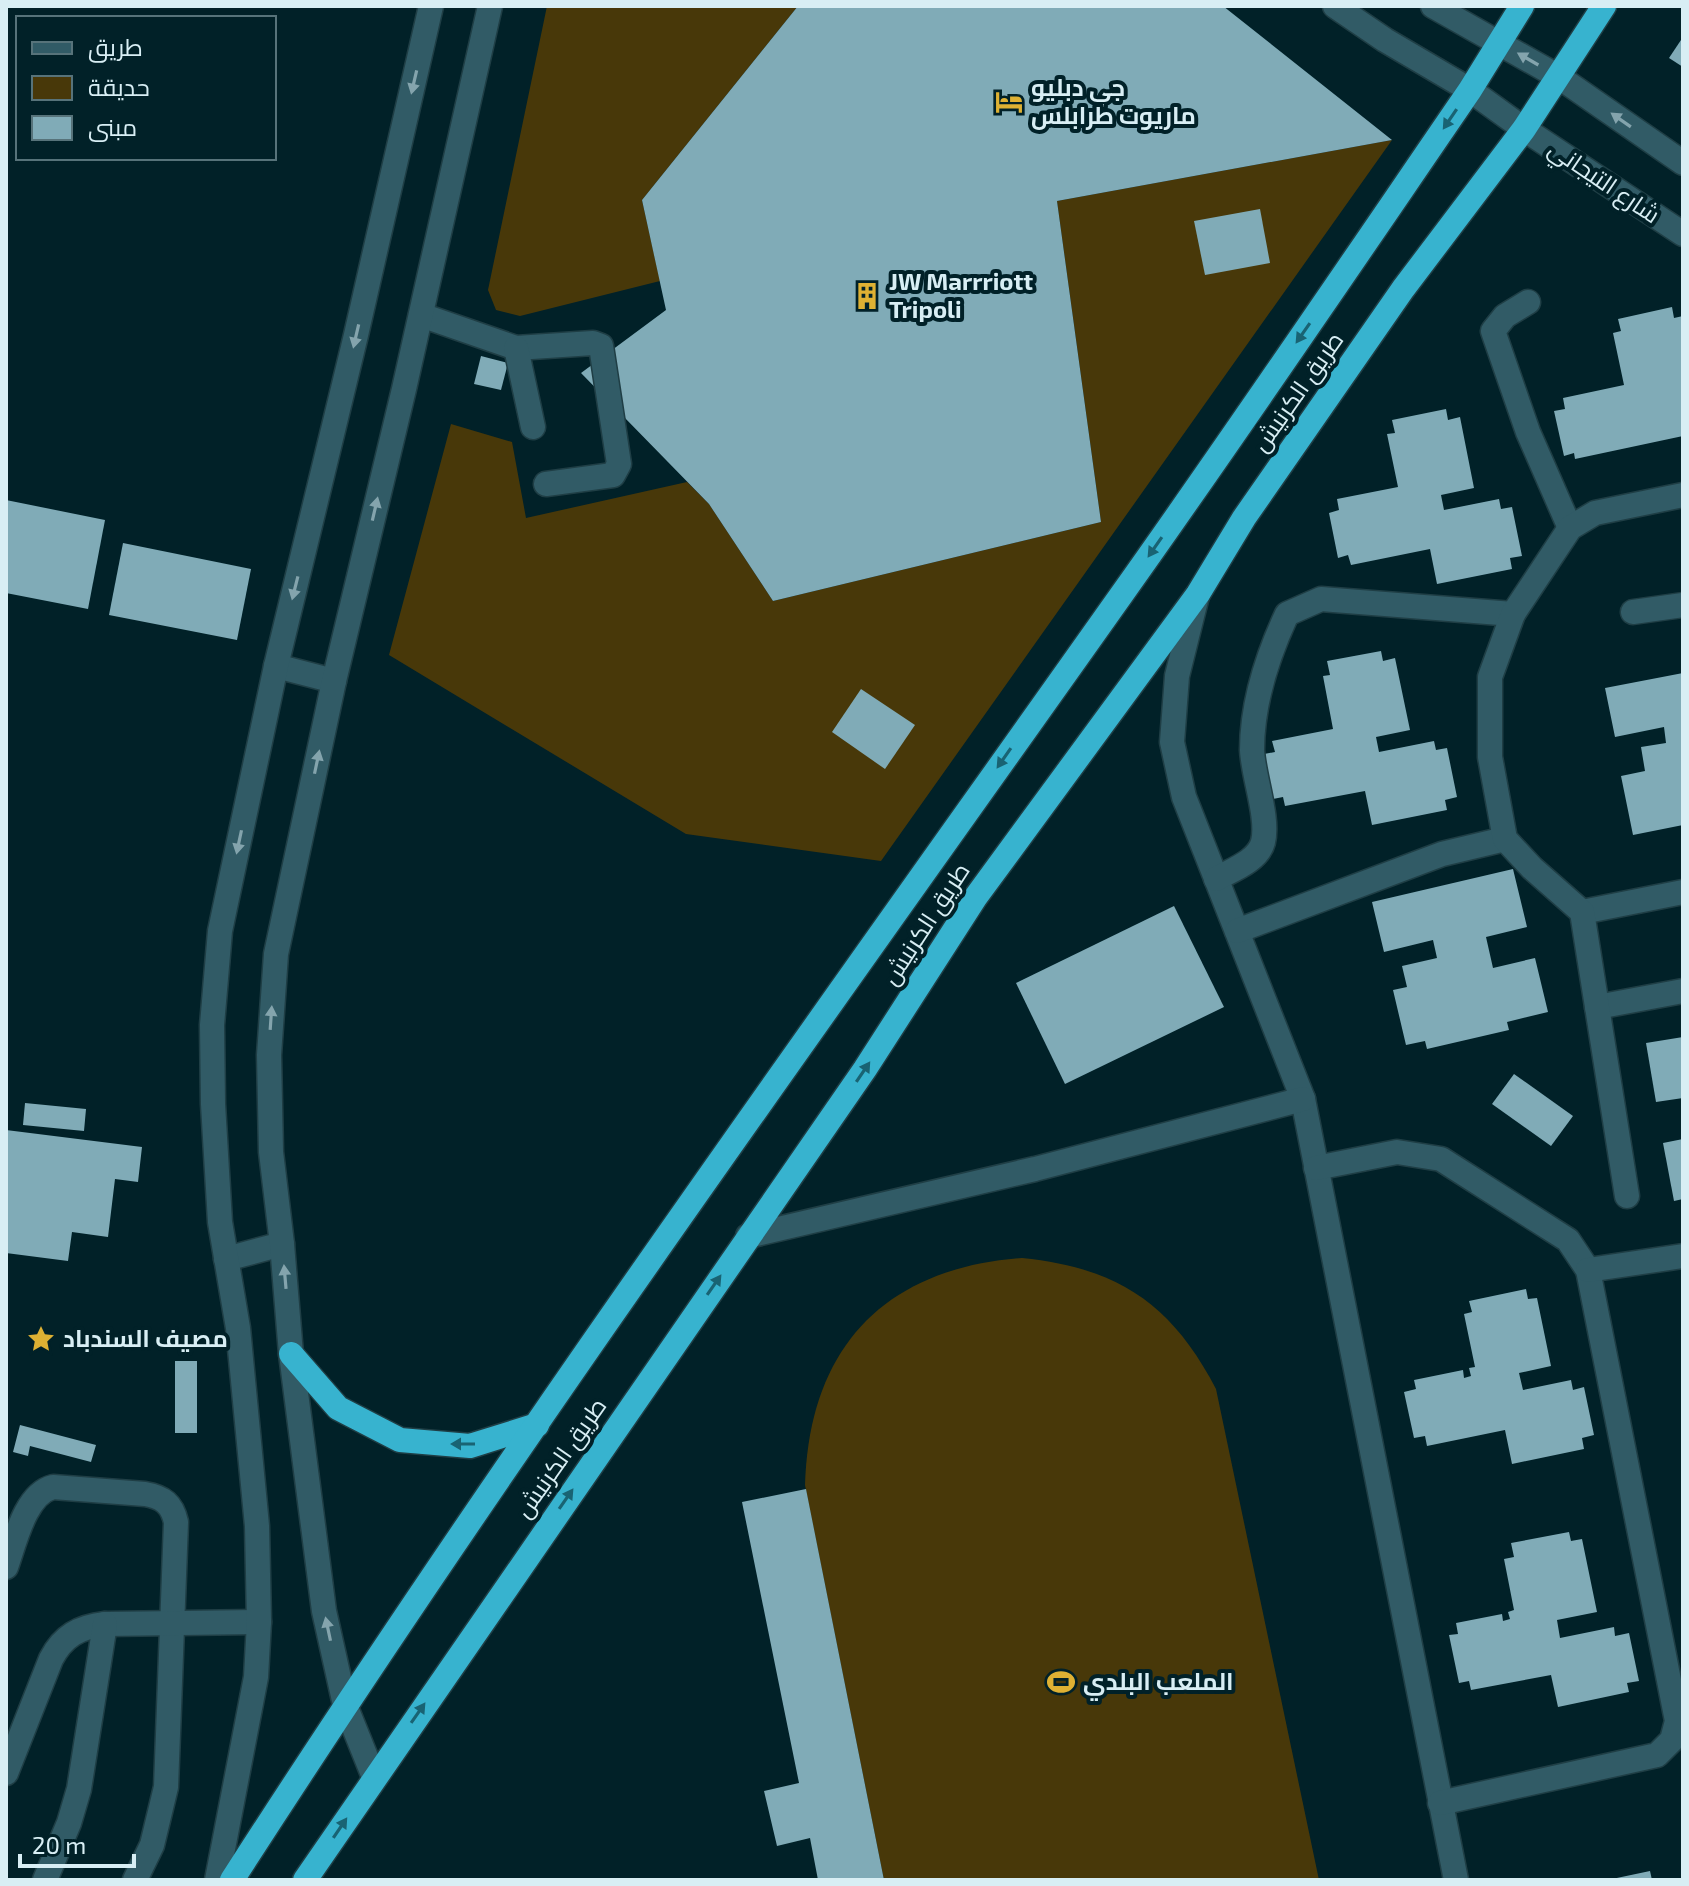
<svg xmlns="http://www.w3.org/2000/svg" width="1689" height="1886" viewBox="0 0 1689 1886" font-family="'Exo 2',Cairo,sans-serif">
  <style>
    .green { fill: #483809 }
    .building { fill: #80abb7 }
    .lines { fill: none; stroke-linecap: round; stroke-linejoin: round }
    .minor-casing { stroke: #1f3e45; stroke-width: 27 }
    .highway-casing { stroke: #1f3e45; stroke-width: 27 }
    .minor { stroke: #315b66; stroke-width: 24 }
    .highway { stroke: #37b3cf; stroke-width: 24 }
    .oneway { fill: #84a4ad }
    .oneway2 { fill: #196373 }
    .labels { text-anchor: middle; stroke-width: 8; stroke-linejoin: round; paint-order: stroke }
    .poi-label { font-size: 24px; font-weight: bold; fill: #d8eef4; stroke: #012128; text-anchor: start }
    .street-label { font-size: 24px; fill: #d8eef4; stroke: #012128 }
  </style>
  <rect width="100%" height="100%" fill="#012128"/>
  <g class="green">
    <polygon points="547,6 798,6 642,200 660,281 520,316 496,310 488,290"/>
    <polygon points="1392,140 881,861 686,834 389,655 451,424 512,442 526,518 687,482 709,504 773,601 1101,522 1057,201"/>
    <path d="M1022,1258C1118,1268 1171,1303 1216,1389L1319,1880H884L805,1485C809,1347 885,1268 1022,1258Z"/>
  </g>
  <g class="building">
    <polygon points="798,6 1223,6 1392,140 1057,201 1101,522 773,601 709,504 581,373 666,310 642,200"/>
    <polygon points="1683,37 1683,67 1669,58"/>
    <polygon points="1260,209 1270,263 1205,275 1194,221"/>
    <polygon points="1672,307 1674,318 1683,316 1683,436 1575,459 1574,453 1564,456 1554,411 1565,409 1563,398 1624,385 1613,333 1621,331 1618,319"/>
    <polygon points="481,356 508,363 501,390 474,384"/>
    <polygon points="1446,409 1448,420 1460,417 1474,488 1441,495 1444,510 1499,499 1501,509 1512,507 1522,556 1510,558 1512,569 1437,584 1430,549 1351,565 1348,555 1338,558 1329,513 1339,510 1337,499 1398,487 1387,434 1395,433 1392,420"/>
    <polygon points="6,500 105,520 88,609 6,593"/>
    <polygon points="123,543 251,569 237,640 109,615"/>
    <polygon points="1381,651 1383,661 1395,658 1410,730 1376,737 1379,752 1434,741 1436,750 1447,748 1457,797 1445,800 1447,810 1372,825 1365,791 1285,806 1283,797 1273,799 1264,754 1275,752 1272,741 1333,729 1323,676 1330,675 1327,661"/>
    <polygon points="1683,673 1683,825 1633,835 1621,776 1645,771 1641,747 1666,743 1664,727 1615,737 1605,688"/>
    <polygon points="861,689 915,725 885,769 832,732"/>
    <polygon points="1513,869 1527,927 1486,937 1493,968 1535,958 1548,1012 1507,1022 1509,1030 1427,1049 1425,1041 1406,1045 1393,990 1407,987 1402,966 1437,958 1433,940 1384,952 1372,902"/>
    <polygon points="1174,906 1224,1007 1065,1084 1016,983"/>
    <polygon points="1683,1037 1683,1098 1656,1102 1646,1043"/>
    <polygon points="1514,1074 1573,1116 1551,1146 1492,1104"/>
    <polygon points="25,1103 86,1109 84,1131 23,1125"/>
    <polygon points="6,1130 142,1147 138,1182 115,1179 108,1237 72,1232 68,1261 6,1253"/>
    <polygon points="1683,1139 1683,1199 1674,1201 1663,1143"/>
    <polygon points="1526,1289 1528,1299 1537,1298 1551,1366 1519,1373 1523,1390 1571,1380 1573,1390 1584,1387 1594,1435 1582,1438 1584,1449 1512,1464 1505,1430 1427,1446 1425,1436 1414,1438 1404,1392 1416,1389 1414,1380 1463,1370 1464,1378 1471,1376 1469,1368 1475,1367 1464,1314 1472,1312 1469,1301"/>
    <rect x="175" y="1361" width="22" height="72"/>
    <polygon points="20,1425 96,1445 91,1462 30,1446 28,1456 13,1452"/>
    <polygon points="806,1489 884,1880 818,1880 810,1838 777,1846 764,1791 799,1783 742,1502"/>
    <polygon points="1569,1532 1571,1541 1582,1539 1597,1612 1557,1620 1560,1638 1614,1627 1615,1636 1629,1633 1639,1681 1627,1683 1629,1692 1558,1707 1551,1675 1471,1690 1469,1681 1459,1683 1449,1635 1458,1634 1456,1623 1502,1614 1503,1621 1510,1619 1508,1612 1514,1610 1504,1559 1514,1557 1511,1543"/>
    <polygon points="1650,1871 1652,1880 1612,1880 1612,1879"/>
  </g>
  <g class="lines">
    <g class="minor-casing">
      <g id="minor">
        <polyline points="1335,6 1385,40 1470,90 1524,129 1683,234"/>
        <polyline points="1433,6 1559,77 1683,163"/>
        <polyline points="1528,302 1505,316 1493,331 1528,432 1570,528"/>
        <polyline points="421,315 516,348 593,343 601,346 619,464 613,475 546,484"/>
        <polyline points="516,348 533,427"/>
        <polyline points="1197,596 1177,676 1172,742 1184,797 1303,1099 1456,1880"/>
        <polyline points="1633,612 1683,605"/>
        <polyline points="276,666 334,681"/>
        <path d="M1216,879C1232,870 1258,861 1263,842C1269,817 1253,776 1252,750C1252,703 1267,657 1287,614L1321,599L1513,614"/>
        <polyline points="1582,912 1683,892"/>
        <polyline points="1237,931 1442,854 1505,839"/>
        <polyline points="1597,1007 1683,991"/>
        <polyline points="1316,1168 1397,1152 1441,1159 1568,1240 1588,1270 1677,1721 1672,1740 1657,1755 1440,1803"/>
        <polyline points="1627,1196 1582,912 1532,868 1505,839 1490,757 1490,677 1513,614 1570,528 1595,513 1683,495"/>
        <polyline points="748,1236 1035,1169 1303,1099"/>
        <polyline points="226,1259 282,1244"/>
        <polyline points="1588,1270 1683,1256"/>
        <path d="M6,1567C15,1542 25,1494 53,1487L145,1494C163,1497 172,1504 176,1522L166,1787L152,1845L135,1880"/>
        <path d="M6,1773L51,1659C63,1636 79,1627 105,1624L259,1622"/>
        <polyline points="374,1777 345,1705 324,1611 291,1354 282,1244 271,1152 269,1055 276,954 334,681 404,389 490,6"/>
        <polyline points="45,1880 69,1823 79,1789 105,1624"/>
        <polyline points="217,1880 256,1677 259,1622 257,1526 238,1328 220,1222 213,1104 212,1025 220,931 276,666 356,335 431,6"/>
      </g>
    </g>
    <g class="highway-casing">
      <g id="highway">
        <polyline points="291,1354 338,1408 400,1440 470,1446 537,1425"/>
        <path d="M232,1880C514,1442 821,1019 1122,594C1240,428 1355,258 1470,90L1522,6"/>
        <polyline points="305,1880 865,1069 975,898 1198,594 1244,518 1403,289 1524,129 1604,6"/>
      </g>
    </g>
    <use href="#minor" class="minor"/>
    <use href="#highway" class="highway"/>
  </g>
  <defs><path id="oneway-solid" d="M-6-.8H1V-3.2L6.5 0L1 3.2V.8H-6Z" transform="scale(2)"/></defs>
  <g class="oneway">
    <use href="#oneway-solid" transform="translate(1528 59) rotate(-150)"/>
    <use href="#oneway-solid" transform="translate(414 82) rotate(103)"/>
    <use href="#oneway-solid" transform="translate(1621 120) rotate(-145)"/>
    <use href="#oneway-solid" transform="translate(356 336) rotate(103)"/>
    <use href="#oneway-solid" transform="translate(375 509) rotate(-77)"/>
    <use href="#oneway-solid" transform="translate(295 588) rotate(104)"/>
    <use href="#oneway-solid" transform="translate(317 762) rotate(-78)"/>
    <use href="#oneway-solid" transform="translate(239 842) rotate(102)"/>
    <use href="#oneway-solid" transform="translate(271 1018) rotate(-86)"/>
    <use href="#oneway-solid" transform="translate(285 1277) rotate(-95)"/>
    <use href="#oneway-solid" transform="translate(328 1629) rotate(-102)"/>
  </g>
  <g class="oneway2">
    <use href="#oneway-solid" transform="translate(1450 119) rotate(124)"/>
    <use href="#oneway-solid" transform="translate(1303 333) rotate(125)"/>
    <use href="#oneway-solid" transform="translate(1155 547) rotate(125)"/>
    <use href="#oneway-solid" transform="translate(1004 758) rotate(125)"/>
    <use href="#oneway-solid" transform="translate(863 1072) rotate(-56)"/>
    <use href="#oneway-solid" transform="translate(714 1285) rotate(-55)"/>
    <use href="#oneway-solid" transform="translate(463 1444) rotate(180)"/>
    <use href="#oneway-solid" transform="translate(566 1499) rotate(-55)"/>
    <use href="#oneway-solid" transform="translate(418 1713) rotate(-55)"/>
    <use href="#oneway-solid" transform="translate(340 1828) rotate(-56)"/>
  </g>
  <defs>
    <g id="hotel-bare" transform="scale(2.16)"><path d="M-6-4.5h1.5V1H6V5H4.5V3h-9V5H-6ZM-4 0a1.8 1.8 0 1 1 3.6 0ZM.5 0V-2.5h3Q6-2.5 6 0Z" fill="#deb133" stroke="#012128" stroke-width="2.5" paint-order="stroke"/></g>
    <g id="building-bare" transform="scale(2.16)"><path d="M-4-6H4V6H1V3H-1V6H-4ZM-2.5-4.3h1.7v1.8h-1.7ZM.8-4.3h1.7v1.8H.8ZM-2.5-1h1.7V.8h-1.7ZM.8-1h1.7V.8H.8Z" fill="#deb133" stroke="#012128" stroke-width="2.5" paint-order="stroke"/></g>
    <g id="sight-bare" transform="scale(2.16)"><path d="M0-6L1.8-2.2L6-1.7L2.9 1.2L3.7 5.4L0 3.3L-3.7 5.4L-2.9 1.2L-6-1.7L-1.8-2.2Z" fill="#deb133" stroke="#012128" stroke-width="2.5" paint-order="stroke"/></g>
    <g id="stadium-bare" transform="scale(2.16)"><path d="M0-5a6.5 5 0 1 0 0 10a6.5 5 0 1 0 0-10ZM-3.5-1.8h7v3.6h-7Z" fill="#deb133" stroke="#012128" stroke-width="2.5" paint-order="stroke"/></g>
  </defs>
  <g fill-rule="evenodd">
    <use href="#hotel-bare" x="1009" y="102"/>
    <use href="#building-bare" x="867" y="296"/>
    <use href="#sight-bare" x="41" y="1339"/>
    <use href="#stadium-bare" x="1061" y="1682"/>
  </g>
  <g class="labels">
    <g class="poi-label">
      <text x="1031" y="96">جي دبليو<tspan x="1031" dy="28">ماريوت طرابلس</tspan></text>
      <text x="889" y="290">JW Marrriott<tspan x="889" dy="28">Tripoli</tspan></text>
      <text x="63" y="1347">مصيف السندباد</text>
      <text x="1083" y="1690">الملعب البلدي</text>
    </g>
    <g class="street-label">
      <text transform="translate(1604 182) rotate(34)" y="8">شارع التيجاني</text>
      <text transform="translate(1298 392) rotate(-55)" y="8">طريق الكرنيش</text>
      <text transform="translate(926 924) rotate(-57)" y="8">طريق الكرنيش</text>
      <text transform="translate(561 1458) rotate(-55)" y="8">طريق الكرنيش</text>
    </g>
  </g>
  <rect width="1689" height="1886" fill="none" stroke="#d8eef4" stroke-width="16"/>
  <rect x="16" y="16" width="260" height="144" fill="#012128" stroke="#57737a" stroke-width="2"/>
  <rect x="32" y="42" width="40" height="12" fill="#315b66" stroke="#57737a" stroke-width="2"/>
  <text x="88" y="56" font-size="24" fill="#d8eef4">طريق</text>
  <rect x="32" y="76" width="40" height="24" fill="#483809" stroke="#57737a" stroke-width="2"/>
  <text x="88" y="96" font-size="24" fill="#d8eef4">حديقة</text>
  <rect x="32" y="116" width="40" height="24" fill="#80abb7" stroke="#57737a" stroke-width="2"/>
  <text x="88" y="136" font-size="24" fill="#d8eef4">مبنى</text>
  <path d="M20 1854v12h114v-12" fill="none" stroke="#d8eef4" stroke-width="4"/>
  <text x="32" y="1854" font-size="24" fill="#d8eef4" stroke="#012128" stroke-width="6" paint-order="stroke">20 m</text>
</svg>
